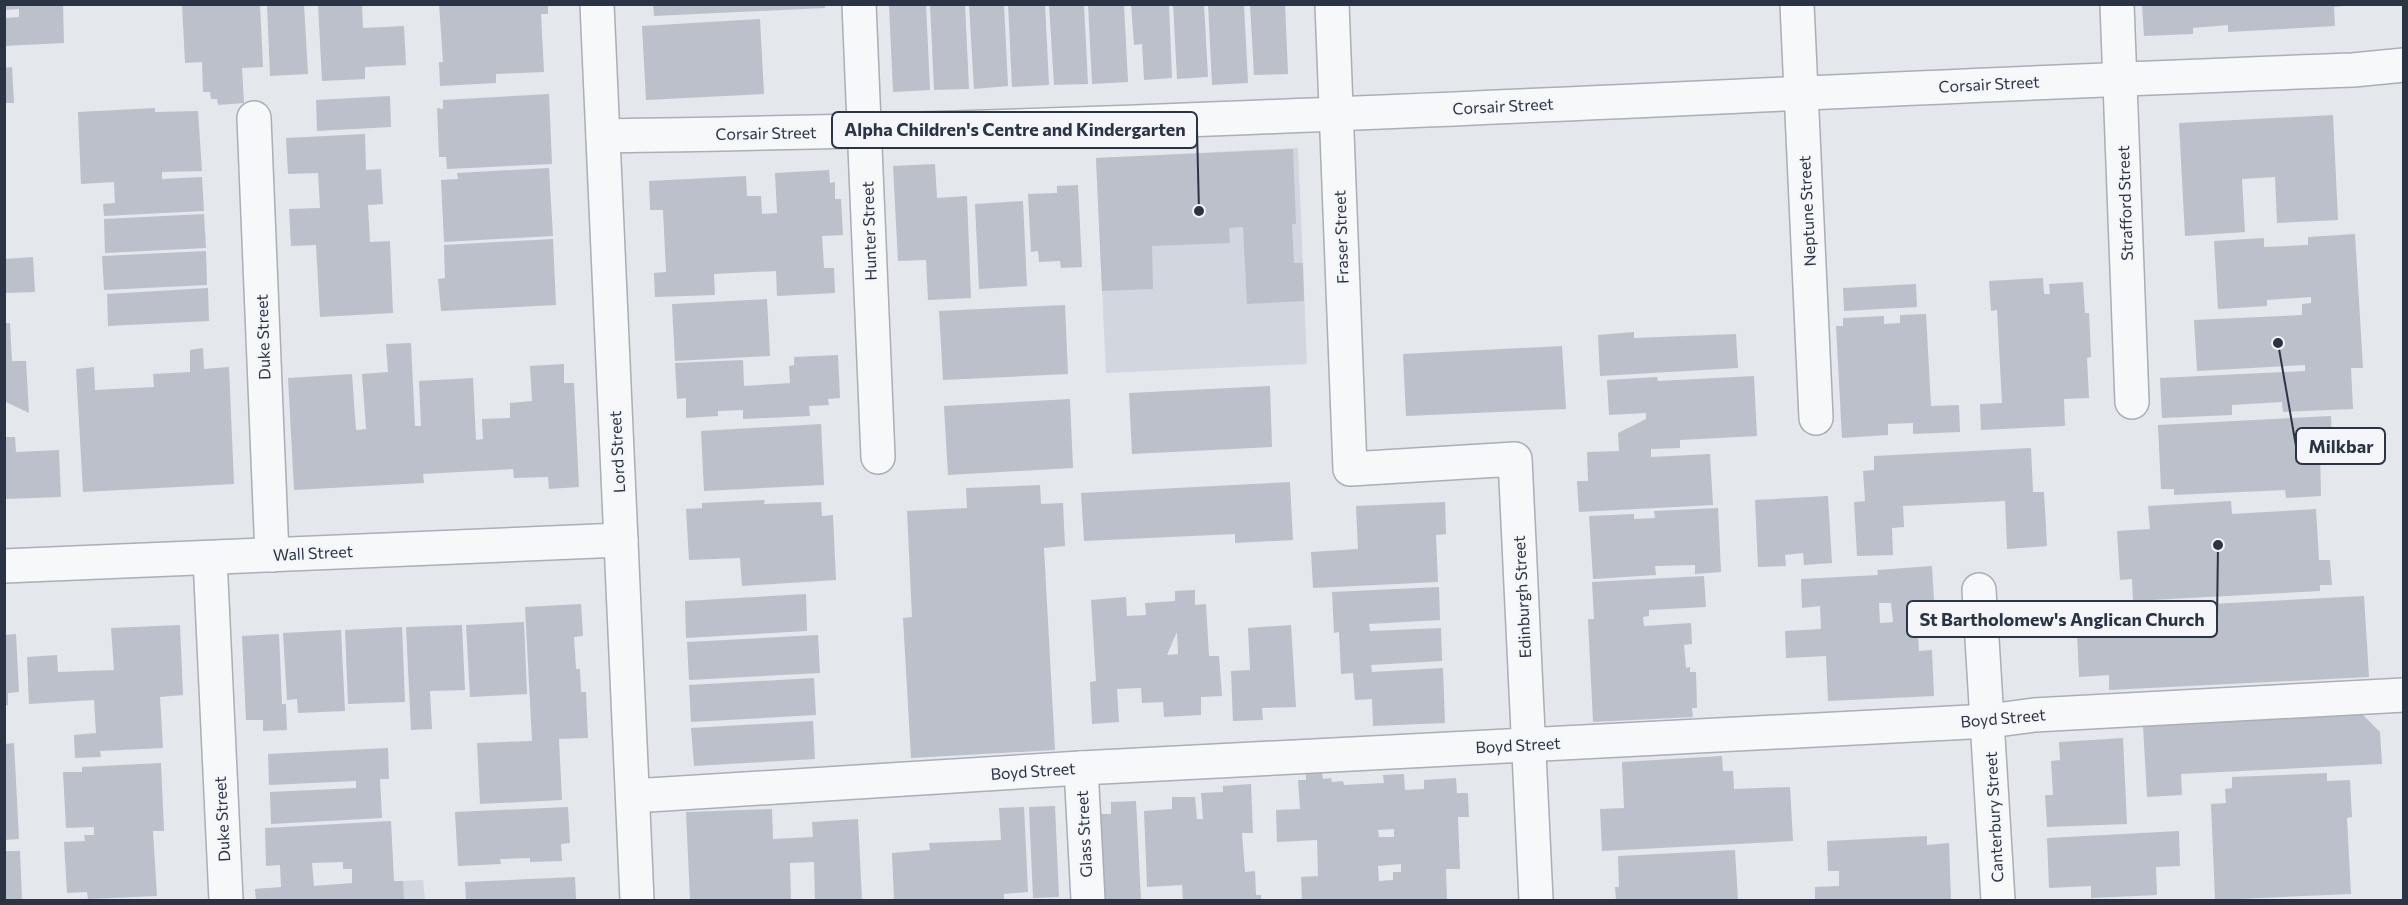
<svg xmlns="http://www.w3.org/2000/svg" width="2408" height="905" viewBox="0 0 2408 905" font-family="Commissioner,sans-serif">
  <style>
    .built { fill: #d2d6de }
    .building { fill: #bbc0ca; fill-rule: evenodd }
    .lines { fill: none; stroke-linecap: round; stroke-linejoin: round }
    .street-casing { stroke: #a9aeb7; stroke-width: 36 }
    .street { stroke: #f7f8fa; stroke-width: 33 }
    .labels { text-anchor: middle; stroke-width: 4.5; stroke-linejoin: round; paint-order: stroke }
    .street-label { font-size: 16px; fill: #2b3445; stroke: #f4f6f9 }
    .leader { fill: none; stroke: #2b3445; stroke-width: 2 }
    .callout-dot { fill: #2b3445; stroke: #f4f6f9; stroke-width: 2 }
    .callout { fill: #f4f6f9; stroke: #2b3445; stroke-width: 2 }
    .callout-label { font-size: 18px; text-anchor: middle; font-weight: bold; fill: #2b3445 }
  </style>
  <rect width="100%" height="100%" fill="#e4e7ec"/>
  <g class="built">
    <polygon points="1298,148 1307,364 1106,373 1096,158"/>
    <polygon points="423,880 425,900 256,900 255,889"/>
  </g>
  <g class="building">
    <polygon points="4,4 63,4 64,43 4,46 4,18 19,17 19,9 4,10"/>
    <polygon points="182,4 260,4 263,67 242,68 244,103 218,105 217,99 211,99 210,92 203,92 202,62 185,63"/>
    <polygon points="267,4 304,4 308,74 270,76"/>
    <polygon points="318,4 362,4 363,28 404,26 406,65 365,67 365,79 322,81"/>
    <polygon points="439,4 548,4 548,14 541,14 544,72 496,74 496,83 440,86 439,62 443,62"/>
    <polygon points="653,4 825,4 825,8 654,16"/>
    <polygon points="889,4 926,4 930,90 893,92"/>
    <polygon points="930,4 965,4 969,89 934,90"/>
    <polygon points="969,4 1004,4 1008,86 974,89"/>
    <polygon points="1008,4 1045,4 1049,85 1012,87"/>
    <polygon points="1049,4 1084,4 1088,84 1054,85"/>
    <polygon points="1088,4 1124,4 1128,82 1092,84"/>
    <polygon points="1131,4 1169,4 1172,78 1144,80 1142,44 1134,45"/>
    <polygon points="1173,4 1204,4 1208,77 1177,79"/>
    <polygon points="1208,4 1244,4 1248,83 1212,85"/>
    <polygon points="1250,4 1285,4 1288,74 1254,75"/>
    <polygon points="2142,4 2342,4 2343,6 2334,7 2335,26 2228,32 2228,25 2193,28 2193,34 2144,36"/>
    <polygon points="760,19 764,94 646,100 642,26"/>
    <polygon points="12,67 14,103 4,103 4,68"/>
    <polygon points="549,94 552,164 447,169 446,157 439,157 437,108 443,109 443,100"/>
    <polygon points="390,96 391,127 317,131 316,100"/>
    <polygon points="155,108 155,112 198,111 202,171 162,172 162,179 202,177 204,211 104,216 103,204 115,203 114,182 81,184 78,112"/>
    <polygon points="2333,115 2338,220 2277,223 2275,177 2242,179 2245,232 2185,236 2179,123"/>
    <polygon points="365,134 366,170 381,169 383,204 368,205 370,242 390,241 393,313 320,317 316,245 291,246 289,209 320,208 318,173 288,174 286,138"/>
    <polygon points="1293,149 1296,224 1292,224 1294,263 1303,263 1304,301 1247,304 1243,227 1229,228 1230,243 1152,246 1153,289 1102,291 1096,158"/>
    <polygon points="935,164 937,198 967,196 971,298 928,300 926,260 898,261 893,166"/>
    <polygon points="549,168 553,236 444,242 441,180 458,179 457,173"/>
    <polygon points="829,170 830,183 835,182 835,199 841,199 843,235 822,236 824,268 834,268 835,293 777,296 776,271 714,274 715,295 655,297 654,273 666,272 663,210 650,210 649,181 746,176 747,196 761,196 762,214 777,213 775,173"/>
    <polygon points="1078,185 1082,267 1061,268 1060,261 1039,262 1038,251 1031,252 1028,194 1057,193 1057,186"/>
    <polygon points="1023,201 1027,286 979,289 975,204"/>
    <polygon points="204,214 206,248 105,253 104,219"/>
    <polygon points="2355,234 2363,368 2351,368 2353,409 2283,412 2282,402 2232,405 2232,415 2162,418 2160,378 2305,371 2305,365 2197,371 2194,320 2302,315 2302,304 2311,303 2311,297 2267,300 2267,306 2218,309 2214,241 2264,238 2264,247 2308,245 2308,237"/>
    <polygon points="553,239 556,305 441,311 438,279 445,278 444,245"/>
    <polygon points="206,251 207,285 104,290 102,256"/>
    <polygon points="33,257 35,292 4,293 4,259"/>
    <polygon points="2043,278 2044,294 2050,294 2049,284 2083,282 2085,313 2089,313 2091,357 2087,358 2089,398 2064,399 2065,426 1981,430 1980,404 2002,403 1997,310 1991,311 1989,281"/>
    <polygon points="1916,284 1917,307 1844,311 1843,288"/>
    <polygon points="208,288 209,321 108,326 107,294"/>
    <polygon points="767,299 770,356 675,361 672,304"/>
    <polygon points="1065,305 1068,374 943,380 939,311"/>
    <polygon points="1926,314 1931,406 1959,405 1960,432 1913,434 1913,423 1888,424 1888,435 1842,438 1836,326 1843,326 1843,318 1884,316 1884,324 1900,323 1900,315"/>
    <polygon points="4,323 10,323 12,361 26,361 29,413 4,401"/>
    <polygon points="1634,332 1634,338 1736,334 1738,368 1600,376 1598,335"/>
    <polygon points="411,343 415,426 421,426 419,381 473,378 476,440 483,439 482,419 510,418 510,403 532,401 530,366 564,364 564,383 574,383 579,487 549,489 548,477 514,478 513,469 423,474 424,483 294,490 288,378 352,374 356,430 366,429 362,374 388,372 386,344"/>
    <polygon points="1562,346 1566,409 1406,416 1403,354"/>
    <polygon points="203,348 204,369 229,367 234,484 83,492 76,369 94,367 95,390 154,387 153,374 190,372 190,350"/>
    <polygon points="838,355 840,398 828,399 829,405 809,406 810,416 743,419 743,410 718,411 718,416 686,418 686,398 677,399 675,363 743,360 744,386 790,383 789,366 794,365 794,357"/>
    <polygon points="1754,376 1757,436 1680,440 1680,448 1651,449 1651,457 1710,454 1713,505 1579,512 1577,481 1588,481 1587,452 1619,451 1618,433 1646,419 1646,413 1609,415 1607,380 1657,377 1658,381"/>
    <polygon points="1270,386 1272,447 1132,454 1129,393"/>
    <polygon points="1070,399 1073,468 948,475 944,406"/>
    <polygon points="2331,416 2333,453 2320,453 2321,496 2286,498 2285,490 2174,495 2174,489 2161,489 2158,425"/>
    <polygon points="821,424 824,485 704,491 701,431"/>
    <polygon points="4,437 15,437 16,452 59,450 61,497 4,499"/>
    <polygon points="2031,448 2033,492 2044,492 2047,546 2007,549 2005,501 1903,506 1904,527 1892,528 1893,555 1857,556 1854,502 1865,501 1863,471 1874,470 1874,456"/>
    <polygon points="1290,482 1293,540 1235,543 1235,534 1084,541 1081,493"/>
    <polygon points="1040,485 1041,504 1063,503 1065,546 1044,548 1055,750 911,758 903,618 912,617 907,511 967,508 966,488"/>
    <polygon points="1828,496 1832,563 1804,565 1803,553 1785,555 1786,566 1758,567 1755,500"/>
    <polygon points="765,500 764,504 821,502 822,516 833,515 836,580 742,586 740,558 689,560 686,509 702,508 702,503"/>
    <polygon points="2231,501 2232,514 2316,509 2319,560 2330,560 2332,585 2320,585 2320,591 2133,601 2132,579 2120,580 2117,531 2150,529 2148,506"/>
    <polygon points="1445,502 1446,534 1436,535 1438,582 1313,588 1311,552 1358,549 1356,506"/>
    <polygon points="1718,508 1721,572 1695,574 1695,565 1655,566 1656,575 1593,579 1589,516 1634,514 1634,519 1655,518 1654,511"/>
    <path d="M1932,566L1934,601H1916L1919,651L1932,650L1934,696L1828,701L1826,656L1786,658L1785,631L1821,629L1820,606L1802,608L1801,579L1878,575L1877,570ZM1879,603H1891L1893,622L1880,623Z"/>
    <polygon points="1704,576 1706,607 1649,610 1649,616 1643,617 1644,626 1691,623 1692,644 1684,645 1686,668 1690,667 1690,672 1696,672 1697,708 1692,708 1693,717 1593,722 1588,619 1594,619 1592,582"/>
    <polygon points="1439,587 1440,620 1369,624 1370,631 1441,628 1442,661 1371,665 1372,672 1443,668 1445,723 1373,726 1372,699 1355,700 1353,673 1341,674 1339,632 1334,633 1332,592"/>
    <path d="M1195,590V605L1206,604L1209,656H1219L1222,696L1201,697V715L1164,717L1163,702L1142,703L1141,688L1117,689L1119,722L1092,724L1090,682L1096,681L1091,600L1126,597L1127,616L1146,615L1145,603L1175,601V591ZM1177,632L1178,654L1167,655Z"/>
    <polygon points="806,594 807,631 686,638 685,601"/>
    <polygon points="2364,596 2369,677 2109,690 2109,675 2079,677 2076,611"/>
    <polygon points="581,604 583,636 574,637 576,669 580,669 581,692 586,692 588,738 559,739 562,800 480,804 477,743 532,741 525,607"/>
    <polygon points="524,622 527,694 470,697 466,625"/>
    <polygon points="180,625 183,695 160,697 163,748 100,751 101,757 75,758 74,735 96,733 94,700 29,704 27,657 57,655 58,672 114,670 111,628"/>
    <polygon points="462,625 465,690 430,691 432,729 411,730 406,627"/>
    <polygon points="1291,625 1296,707 1262,708 1263,720 1233,721 1231,671 1250,670 1248,628"/>
    <polygon points="402,627 405,702 348,704 345,630"/>
    <polygon points="341,630 345,711 298,713 297,699 287,700 283,633"/>
    <polygon points="16,634 19,692 8,693 8,705 4,706 4,635"/>
    <polygon points="279,634 282,704 286,704 287,730 263,731 263,720 246,720 242,636"/>
    <polygon points="818,635 820,673 689,680 687,642"/>
    <polygon points="814,678 816,715 691,722 689,685"/>
    <polygon points="2361,713 2380,732 2382,764 2181,774 2182,795 2147,797 2143,725"/>
    <polygon points="813,721 815,759 694,766 691,728"/>
    <polygon points="2123,738 2127,824 2047,827 2045,795 2053,795 2051,761 2060,760 2059,742"/>
    <polygon points="14,743 19,839 4,840 4,744"/>
    <polygon points="388,748 389,779 380,779 382,818 271,824 270,792 356,788 356,781 269,785 268,754"/>
    <polygon points="1722,756 1723,771 1733,771 1734,789 1790,787 1793,841 1602,851 1600,809 1624,808 1622,762"/>
    <polygon points="161,763 164,831 153,831 157,896 88,899 87,892 67,893 64,842 85,841 84,835 94,835 94,827 66,828 63,772 82,772 82,767"/>
    <path d="M1322,773L1323,779L1331,778L1332,782L1343,781L1344,785L1384,783L1383,775L1404,774L1405,790L1424,789V780L1456,778L1457,793H1468L1469,817H1458L1460,869H1446L1447,900H1302L1301,877L1318,876L1317,840L1277,842L1276,810L1300,809L1298,780H1306V774ZM1394,829V837H1379L1378,830ZM1401,864V872H1393V880L1379,881L1378,866Z"/>
    <polygon points="2327,773 2327,781 2350,780 2352,817 2347,818 2351,894 2215,900 2211,804 2226,803 2225,789 2232,788 2232,777"/>
    <polygon points="1251,784 1253,833 1242,833 1245,872 1255,871 1256,895 1261,895 1261,900 1183,900 1182,885 1147,887 1144,811 1172,809 1172,797 1195,797 1197,819 1203,819 1201,793 1223,792 1223,786"/>
    <polygon points="1136,801 1141,900 1104,900 1100,814 1111,814 1111,802"/>
    <polygon points="1055,806 1059,897 1033,898 1029,807"/>
    <polygon points="568,807 570,843 561,844 562,861 530,862 530,858 500,859 501,864 458,866 455,812"/>
    <polygon points="1024,807 1028,892 1004,894 1004,900 894,900 892,853 930,850 929,843 1001,840 999,808"/>
    <polygon points="772,809 773,839 813,837 812,822 858,819 862,900 815,900 814,862 790,863 791,900 690,900 686,812"/>
    <path d="M391,821L394,881H403L404,900H256L255,889L281,887L280,865L266,866L265,828ZM343,862V869H352V883L314,886L312,863Z"/>
    <polygon points="2179,831 2180,866 2156,867 2157,895 2091,898 2091,886 2049,888 2047,838"/>
    <polygon points="1927,836 1927,845 1949,843 1951,900 1815,900 1815,887 1839,886 1839,871 1828,871 1827,841"/>
    <polygon points="1735,850 1738,900 1616,900 1615,887 1619,887 1618,856"/>
    <polygon points="4,851 20,851 22,900 4,900"/>
    <polygon points="575,877 576,900 466,900 465,882"/>
  </g>
  <g class="lines">
    <g class="street-casing">
      <g id="street">
        <polyline points="597,4 637,900"/>
        <polyline points="859,4 878,457"/>
        <polyline points="1332,4 1350,469 1515,459 1536,900"/>
        <polyline points="1797,4 1816,418"/>
        <polyline points="2117,4 2132,402"/>
        <polyline points="254,118 272,555"/>
        <path d="M603,136C1187,128 1770,91 2353,70L2404,65"/>
        <polyline points="210,558 226,900"/>
        <polyline points="4,566 621,540"/>
        <polyline points="1979,590 1998,900"/>
        <polyline points="1081,768 1088,900"/>
        <polyline points="633,796 1081,768 1989,721 2034,715 2404,695"/>
      </g>
    </g>
    <use href="#street" class="street"/>
  </g>
  <g class="labels">
    <g class="street-label">
      <text transform="translate(1989 84) rotate(-3)" y="6">Corsair Street</text>
      <text transform="translate(1503 106) rotate(-3)" y="6">Corsair Street</text>
      <text transform="translate(766 133) rotate(-1)" y="6">Corsair Street</text>
      <text transform="translate(2125 203) rotate(-92)" y="6">Strafford Street</text>
      <text transform="translate(1807 211) rotate(-93)" y="6">Neptune Street</text>
      <text transform="translate(869 231) rotate(-92)" y="6">Hunter Street</text>
      <text transform="translate(1341 237) rotate(-92)" y="6">Fraser Street</text>
      <text transform="translate(263 337) rotate(-92)" y="6">Duke Street</text>
      <text transform="translate(617 452) rotate(-93)" y="6">Lord Street</text>
      <text transform="translate(313 553) rotate(-3)" y="6">Wall Street</text>
      <text transform="translate(1522 597) rotate(-93)" y="6">Edinburgh Street</text>
      <text transform="translate(2003 718) rotate(-5)" y="6">Boyd Street</text>
      <text transform="translate(1518 745) rotate(-3)" y="6">Boyd Street</text>
      <text transform="translate(1033 771) rotate(-4)" y="6">Boyd Street</text>
      <text transform="translate(1994 817) rotate(-93)" y="6">Canterbury Street</text>
      <text transform="translate(222 819) rotate(-93)" y="6">Duke Street</text>
      <text transform="translate(1084 834) rotate(-93)" y="6">Glass Street</text>
    </g>
  </g>
  <path class="leader" d="M1199 211L1197 130M2278 343L2296 446M2218 545L2217 619"/>
  <g class="callout-dot">
    <circle cx="1199" cy="211" r="6"/>
    <circle cx="2278" cy="343" r="6"/>
    <circle cx="2218" cy="545" r="6"/>
  </g>
  <g class="callout">
    <rect x="832" y="112" width="365" height="36" rx="6"/>
    <rect x="2296" y="428" width="89" height="36" rx="6"/>
    <rect x="1907" y="601" width="310" height="36" rx="6"/>
  </g>
  <g class="callout-label">
    <text x="1015" y="136">Alpha Children's Centre and Kindergarten</text>
    <text x="2341" y="453">Milkbar</text>
    <text x="2062" y="626">St Bartholomew's Anglican Church</text>
  </g>
  <rect width="2408" height="905" fill="none" stroke="#2b3445" stroke-width="12"/>
</svg>
